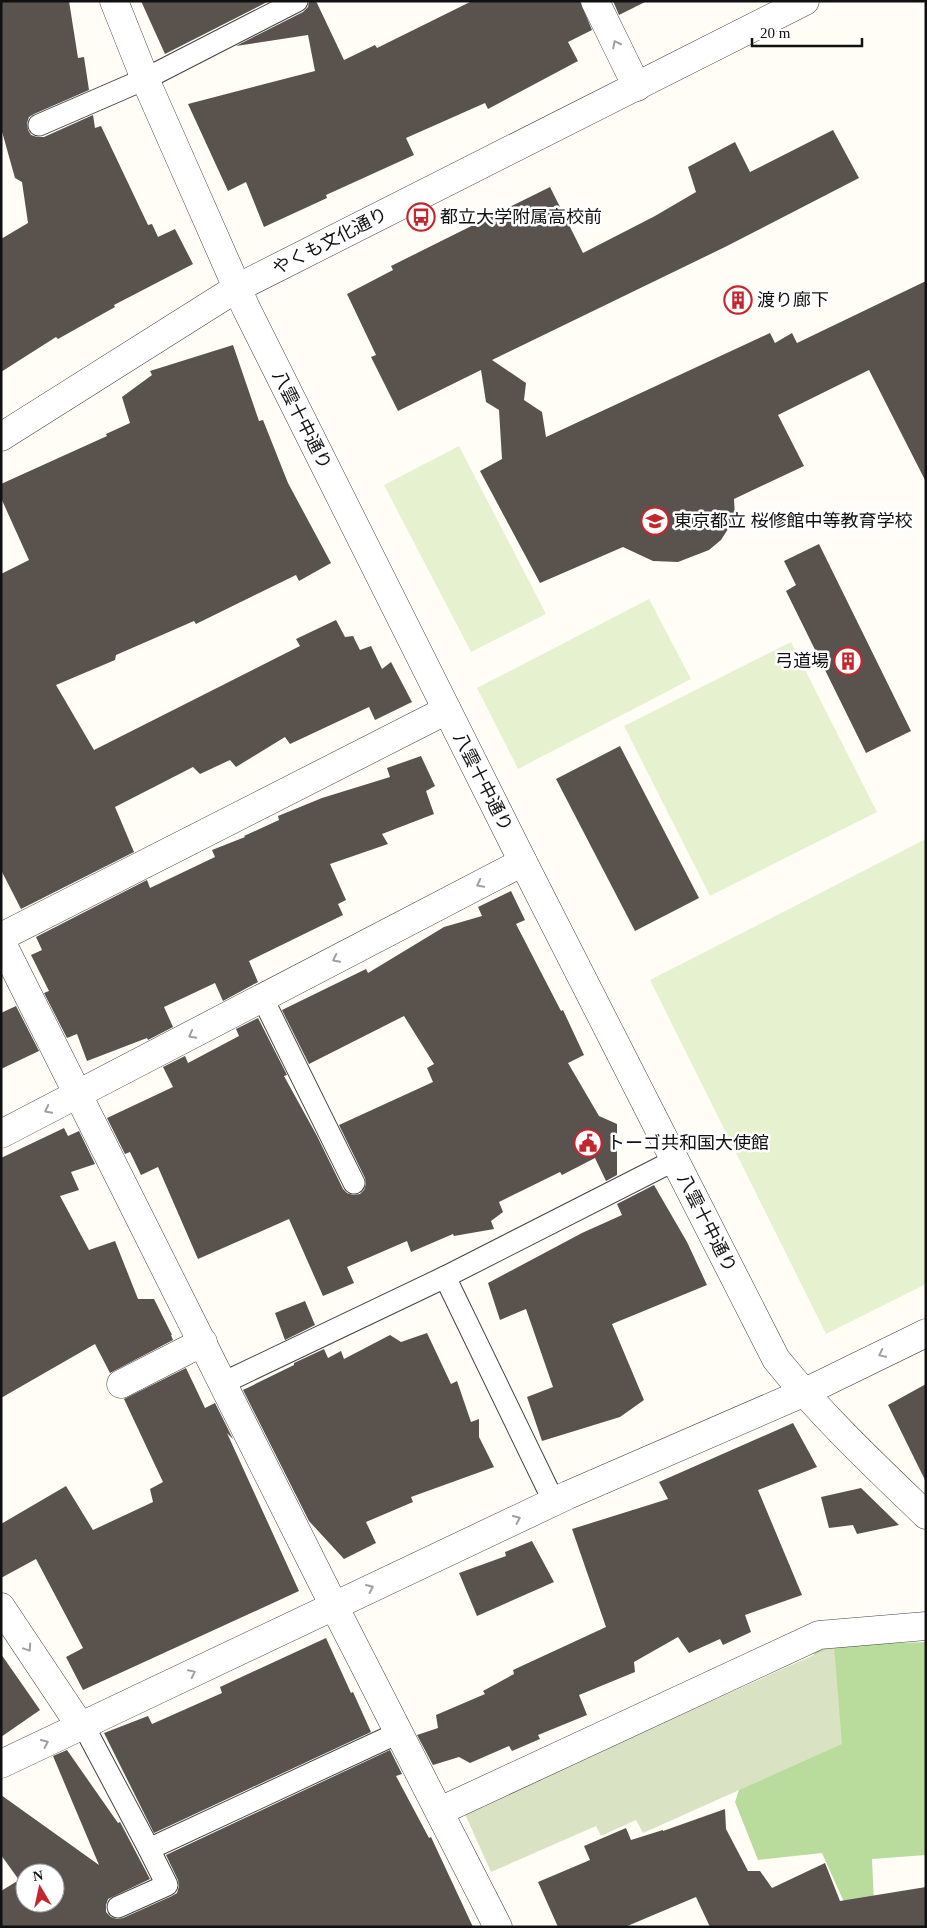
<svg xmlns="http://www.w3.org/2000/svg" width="927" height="1928" viewBox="0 0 927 1928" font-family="'Times New Roman','Noto Sans JP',serif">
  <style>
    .forest { fill: #b9dc9c }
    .cemetery { fill: #d9e3c4 }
    .pitch { fill: #e6f2cf }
    .building { fill: #5a524d; fill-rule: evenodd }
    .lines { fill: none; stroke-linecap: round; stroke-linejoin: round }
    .service-casing { stroke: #444; stroke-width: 23 }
    .minor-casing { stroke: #444; stroke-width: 29 }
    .tertiary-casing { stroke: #444; stroke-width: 29 }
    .service { stroke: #fff; stroke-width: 21 }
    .minor { stroke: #fff; stroke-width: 28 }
    .tertiary { stroke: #fff; stroke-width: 28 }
    .oneway { stroke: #a0a0a0 }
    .labels { text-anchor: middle; stroke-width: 5; stroke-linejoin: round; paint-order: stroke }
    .poi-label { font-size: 18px; fill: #111; stroke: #fff; text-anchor: start }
    .street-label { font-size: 18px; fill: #111; stroke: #fff }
  </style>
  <rect width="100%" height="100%" fill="#fffdf5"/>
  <polygon class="forest" points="926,1642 926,1855 872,1859 875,1927 848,1911 822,1853 758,1860 735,1802 742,1781 832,1740 812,1646"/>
  <polygon class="cemetery" points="834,1646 842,1744 643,1833 636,1820 601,1836 596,1826 491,1872 464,1812"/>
  <g class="pitch">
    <polygon points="459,446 546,614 471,652 384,485"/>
    <polygon points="649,599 691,679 518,769 477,688"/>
    <polygon points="791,642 877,812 710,896 624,726"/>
    <polygon points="926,839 926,1284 826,1334 650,980"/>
  </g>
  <g class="building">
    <polygon points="1,1 69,1 78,58 84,57 89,90 34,114 29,117 27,123 28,130 31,135 37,137 44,137 93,115 95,128 101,126 148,225 152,224 158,237 175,229 193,264 114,305 115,307 58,339 56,337 1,372 1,239 28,223 22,182 15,178 1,128"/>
    <polygon points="141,1 269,1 165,54"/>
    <polygon points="309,1 316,1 344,60 375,45 377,48 472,1 580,1 592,30 568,42 578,61 488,109 485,103 406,138 414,155 326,195 327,198 264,227 246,182 228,191 188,104 315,71 308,35 236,46 303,12 308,7"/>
    <polygon points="613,1 647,1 619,15"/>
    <polygon points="833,130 859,178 725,247 492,360 526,383 524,400 542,412 546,437 770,333 775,343 792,333 797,343 926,281 926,482 869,370 778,415 804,466 734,499 735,518 721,540 709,550 678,562 653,561 623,547 540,583 480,471 502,459 499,410 486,402 481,370 398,411 371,357 376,355 347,294 393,270 391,266 550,187 583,253 655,216 696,192 688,167 735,142 750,172"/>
    <polygon points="233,345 259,421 263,420 288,483 331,563 299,581 296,575 196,624 194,621 116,655 115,660 56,685 94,750 300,646 296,639 336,620 345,637 353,636 360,650 371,646 382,669 391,662 412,702 375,720 369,707 290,744 285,737 236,767 230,760 200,774 193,767 115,807 134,852 21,909 1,870 1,574 29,560 1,498 1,484 107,436 106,434 130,423 122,397 152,375 150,371"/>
    <polygon points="819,544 911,731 866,753 786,591 796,585 784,561"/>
    <polygon points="620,746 699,898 635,931 556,779"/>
    <polygon points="421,756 435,786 426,791 434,814 382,834 388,844 330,864 346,900 338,904 343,915 249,961 258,982 223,1001 215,983 164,1007 173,1027 148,1040 147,1038 87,1061 77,1034 67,1038 44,993 49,991 31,955 42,950 36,937 147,880 150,888 215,857 212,850 245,837 244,836 279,820 278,816 322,798 390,777 387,768"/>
    <polygon points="511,891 525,920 516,924 561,1011 563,1010 584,1055 568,1063 599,1116 617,1124 617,1175 606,1181 595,1158 562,1175 560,1172 499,1202 503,1212 491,1221 494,1229 454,1236 453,1234 411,1252 407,1241 347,1267 354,1283 323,1296 289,1219 198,1259 158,1167 141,1175 130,1152 125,1154 107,1118 173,1087 163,1067 185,1056 188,1063 239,1036 236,1029 258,1018 287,1075 284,1076 317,1136 343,1189 347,1193 353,1195 360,1194 364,1190 366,1184 365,1178 339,1125 433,1082 427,1068 434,1064 404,1016 309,1064 282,1010 366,969 368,973 444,927 482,916 478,907"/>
    <polygon points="16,1006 39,1051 1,1069 1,1013"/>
    <polygon points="64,1128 68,1136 79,1131 95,1164 71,1172 79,1190 60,1196 89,1250 115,1241 138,1299 154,1299 172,1335 171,1335 173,1340 110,1373 95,1344 1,1398 1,1158"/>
    <polygon points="654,1185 687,1242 707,1285 612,1324 644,1400 620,1417 542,1441 527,1397 553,1387 526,1309 500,1320 488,1283 582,1233 622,1215 617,1204"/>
    <polygon points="305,1301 315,1325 285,1340 275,1313"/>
    <polygon points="427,1333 451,1384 457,1381 471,1422 479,1419 479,1437 494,1467 411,1497 413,1502 366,1522 376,1543 344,1559 309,1521 243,1390 294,1365 294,1363 324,1349 328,1358 341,1351 344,1359 390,1335 401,1342"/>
    <polygon points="186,1368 205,1408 215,1403 233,1439 227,1433 299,1591 83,1690 66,1657 83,1648 36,1559 1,1578 1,1524 66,1486 93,1530 153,1502 150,1489 163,1482 124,1399"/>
    <polygon points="926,1384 926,1482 888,1405"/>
    <polygon points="793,1423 817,1467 758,1490 802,1595 745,1615 751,1632 723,1645 720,1639 689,1653 678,1637 634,1662 635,1672 579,1695 587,1715 538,1735 540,1739 512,1751 509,1746 470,1763 459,1757 433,1765 417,1735 438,1728 436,1715 485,1694 483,1691 514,1674 513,1670 606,1627 572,1529 668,1499 659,1482"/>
    <polygon points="861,1488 899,1525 857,1534 853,1525 829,1528 821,1497"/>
    <polygon points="532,1541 554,1582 477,1616 459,1573 506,1556 505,1552"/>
    <polygon points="326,1638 351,1693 353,1692 371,1732 154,1833 104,1733 148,1716 152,1724 222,1693 220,1687"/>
    <polygon points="1,1654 40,1710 1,1737"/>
    <path d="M67,1750L118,1823L120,1822L150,1879L108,1899L106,1905V1912L111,1917L117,1919L123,1918L172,1896L177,1893L179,1886L178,1880L166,1855L390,1750L402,1774L396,1776L429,1838L431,1837L473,1927H1V1891L19,1880L1,1855V1795L99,1865L53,1756ZM25,1873H55V1903H25Z"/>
    <polygon points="725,1809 726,1829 748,1871 760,1871 772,1888 825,1863 840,1901 926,1887 926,1927 710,1927 696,1897 625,1927 558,1927 538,1882 590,1860 584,1846 626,1828 631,1840 663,1830 663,1831"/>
  </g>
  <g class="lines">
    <g class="service-casing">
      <g id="service">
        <polyline points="39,125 145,79 297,1"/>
        <polyline points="262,997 354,1183"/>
        <polyline points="445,1277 554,1502"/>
        <polyline points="223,1383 445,1277 675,1160"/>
        <polyline points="81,1727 89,1736 149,1849 400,1732"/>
        <polyline points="118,1907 167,1885 149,1849"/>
      </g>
    </g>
    <g class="minor-casing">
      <g id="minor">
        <path d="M114,1L145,79L246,308L523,862L776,1359C821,1415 874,1465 926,1515"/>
        <polyline points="595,1 637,87"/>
        <polyline points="1,937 447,710"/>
        <polyline points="1,941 334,1606 498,1927"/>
        <polyline points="1,1134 523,862"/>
        <polyline points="121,1384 203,1342"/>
        <polyline points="1,1607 81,1727"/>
        <polyline points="1,1764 568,1495 803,1393 926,1333"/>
        <polyline points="440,1811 819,1635 926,1626"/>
      </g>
    </g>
    <g class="tertiary-casing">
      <polyline id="tertiary" points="1,437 237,288 805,1"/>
    </g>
    <use href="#service" class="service"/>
    <use href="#minor" class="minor"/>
    <use href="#tertiary" class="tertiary"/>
  </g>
  <defs><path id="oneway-chevron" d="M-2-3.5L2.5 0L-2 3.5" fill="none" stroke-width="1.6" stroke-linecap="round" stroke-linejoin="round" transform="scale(1.25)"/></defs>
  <g class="oneway">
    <use href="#oneway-chevron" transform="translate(616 44) rotate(-117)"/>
    <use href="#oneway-chevron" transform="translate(480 884) rotate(153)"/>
    <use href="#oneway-chevron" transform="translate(336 959) rotate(153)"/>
    <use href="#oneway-chevron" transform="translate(192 1035) rotate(152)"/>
    <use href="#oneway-chevron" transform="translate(48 1110) rotate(153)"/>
    <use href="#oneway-chevron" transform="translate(882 1354) rotate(154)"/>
    <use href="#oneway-chevron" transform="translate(517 1519) rotate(-25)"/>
    <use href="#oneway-chevron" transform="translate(370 1588) rotate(-25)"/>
    <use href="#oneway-chevron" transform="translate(28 1648) rotate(56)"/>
    <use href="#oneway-chevron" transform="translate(192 1673) rotate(-26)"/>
    <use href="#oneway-chevron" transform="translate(45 1743) rotate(-25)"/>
  </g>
  <defs>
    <g id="bus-ring" transform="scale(1.4375)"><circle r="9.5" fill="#fff" stroke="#c4262e" stroke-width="1.5"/><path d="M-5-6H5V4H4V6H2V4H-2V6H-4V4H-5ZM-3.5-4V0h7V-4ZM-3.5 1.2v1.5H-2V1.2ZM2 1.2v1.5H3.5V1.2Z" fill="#c4262e"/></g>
    <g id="building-ring" transform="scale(1.4375)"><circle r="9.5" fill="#fff" stroke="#c4262e" stroke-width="1.5"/><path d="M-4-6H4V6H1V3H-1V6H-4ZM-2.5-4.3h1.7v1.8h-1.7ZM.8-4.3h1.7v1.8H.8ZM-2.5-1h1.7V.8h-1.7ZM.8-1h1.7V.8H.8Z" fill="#c4262e"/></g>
    <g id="school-ring" transform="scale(1.4375)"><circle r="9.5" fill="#fff" stroke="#c4262e" stroke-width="1.5"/><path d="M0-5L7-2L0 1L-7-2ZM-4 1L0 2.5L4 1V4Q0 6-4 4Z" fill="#c4262e"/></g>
    <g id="civic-ring" transform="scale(1.4375)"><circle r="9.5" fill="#fff" stroke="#c4262e" stroke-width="1.5"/><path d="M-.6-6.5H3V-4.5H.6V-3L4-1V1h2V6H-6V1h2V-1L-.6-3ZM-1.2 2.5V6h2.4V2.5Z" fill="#c4262e"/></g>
  </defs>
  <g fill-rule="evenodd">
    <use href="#bus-ring" x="421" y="217"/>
    <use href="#building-ring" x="738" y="300"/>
    <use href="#school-ring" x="655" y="521"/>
    <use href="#building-ring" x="848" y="661"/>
    <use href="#civic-ring" x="588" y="1143"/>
  </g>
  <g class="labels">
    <g class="poi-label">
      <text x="440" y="223">都立大学附属高校前</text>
      <text x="757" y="306">渡り廊下</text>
      <text x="674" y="527">東京都立 桜修館中等教育学校</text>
      <text x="829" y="667" text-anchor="end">弓道場</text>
      <text x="607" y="1149">トーゴ共和国大使館</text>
    </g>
    <g class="street-label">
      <text transform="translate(330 241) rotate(-27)" y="6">やくも文化通り</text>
      <text transform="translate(302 420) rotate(63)" y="6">八雲十中通り</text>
      <text transform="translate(483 782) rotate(63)" y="6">八雲十中通り</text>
      <text transform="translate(707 1223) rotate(63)" y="6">八雲十中通り</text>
    </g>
  </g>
  <rect width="927" height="1928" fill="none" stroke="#111111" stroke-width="5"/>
  <g transform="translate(40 1888) rotate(351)"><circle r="24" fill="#ffffff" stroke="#a0a0a0"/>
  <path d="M0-4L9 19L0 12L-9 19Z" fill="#c4262e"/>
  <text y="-8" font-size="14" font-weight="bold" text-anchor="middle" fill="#111111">N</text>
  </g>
  <path d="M752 38v8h110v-8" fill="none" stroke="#111111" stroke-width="2.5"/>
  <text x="760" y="38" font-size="15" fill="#111111" stroke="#ffffff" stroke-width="4" paint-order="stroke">20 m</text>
</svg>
